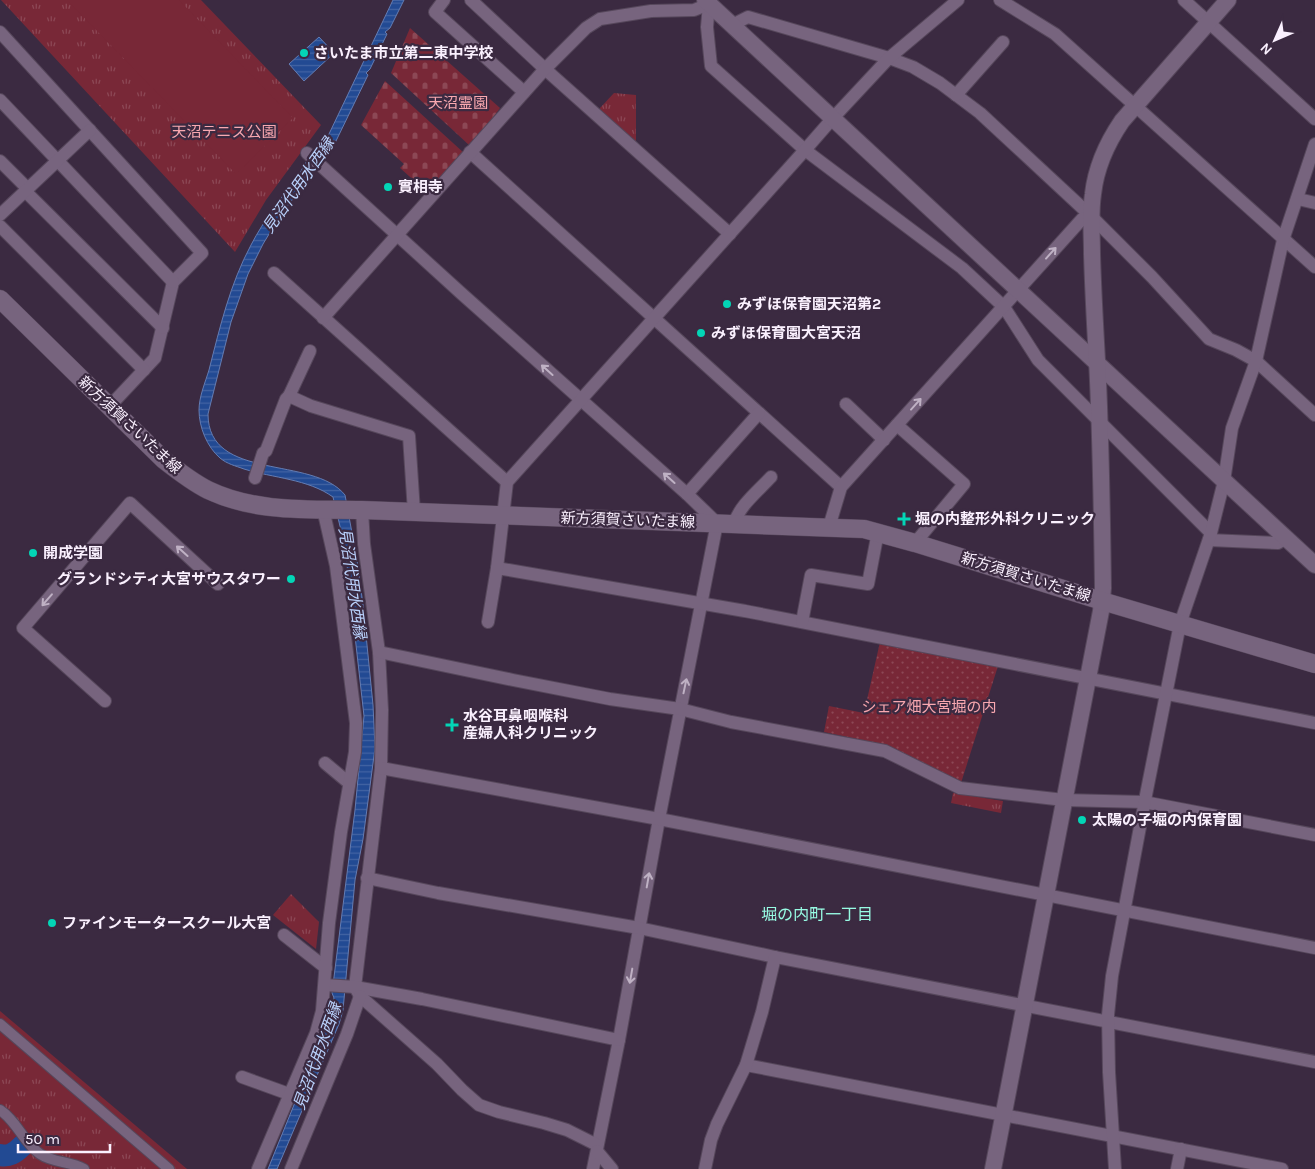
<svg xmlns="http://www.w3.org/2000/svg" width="1315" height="1169" viewBox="0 0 1315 1169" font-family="Karla,'Noto Sans JP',sans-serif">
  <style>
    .grass { fill: url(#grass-dots) }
    .cemetery { fill: url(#cemetery-stones) }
    .park { fill: url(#park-tufts) }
    .pitch { fill: #782837 }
    .water { fill: url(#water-rules); stroke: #637cb3 }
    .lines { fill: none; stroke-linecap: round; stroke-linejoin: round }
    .river { stroke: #224a93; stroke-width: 22 }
    .pedestrian-casing { stroke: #56475b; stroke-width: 12 }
    .minor-casing { stroke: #56475b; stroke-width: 14 }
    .tertiary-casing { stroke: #56475b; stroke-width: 18 }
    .secondary-casing { stroke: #56475b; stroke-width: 19 }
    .pedestrian { stroke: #77647e; stroke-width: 10 }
    .minor { stroke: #77647e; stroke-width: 12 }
    .tertiary { stroke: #77647e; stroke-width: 16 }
    .secondary { stroke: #77647e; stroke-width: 18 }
    .oneway { stroke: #bfb1c4 }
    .poi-dot { fill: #03d5b6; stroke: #3b2a41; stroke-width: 2 }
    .labels { text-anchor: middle; stroke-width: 4.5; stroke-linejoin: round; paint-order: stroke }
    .poi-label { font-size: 15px; font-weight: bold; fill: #faf0fe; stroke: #3b2a41; text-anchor: start }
    .park-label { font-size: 15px; fill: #f9a8b0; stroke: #3b2a41 }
    .street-label { font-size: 15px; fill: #faf0fe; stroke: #3b2a41 }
    .water-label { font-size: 16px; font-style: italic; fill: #b8d0fa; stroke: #3b2a41 }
    .neighbourhood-label { font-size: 16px; fill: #97fbe3; stroke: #3b2a41 }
  </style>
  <defs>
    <pattern id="grass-dots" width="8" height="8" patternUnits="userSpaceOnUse" patternTransform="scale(1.25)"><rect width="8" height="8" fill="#782837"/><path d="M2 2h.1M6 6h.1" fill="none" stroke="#8c4855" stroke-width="1.8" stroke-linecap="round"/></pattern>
    <pattern id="cemetery-stones" width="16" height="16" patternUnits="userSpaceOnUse" patternTransform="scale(1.25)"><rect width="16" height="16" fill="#782837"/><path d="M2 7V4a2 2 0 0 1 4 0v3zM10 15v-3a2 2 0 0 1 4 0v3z" fill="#8c4855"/></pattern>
    <pattern id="park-tufts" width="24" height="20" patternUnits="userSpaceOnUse" patternTransform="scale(1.25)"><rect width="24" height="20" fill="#782837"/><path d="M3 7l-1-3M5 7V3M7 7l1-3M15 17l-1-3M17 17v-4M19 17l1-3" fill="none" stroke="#8c4855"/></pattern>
    <pattern id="water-rules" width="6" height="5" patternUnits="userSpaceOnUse" patternTransform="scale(1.25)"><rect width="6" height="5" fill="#224a93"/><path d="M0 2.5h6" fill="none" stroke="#4364a3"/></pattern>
  </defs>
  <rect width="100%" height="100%" fill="#3b2a41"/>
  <polygon class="grass" points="880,642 998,666 961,783 889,746 824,732 829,706 864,713"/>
  <g class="cemetery">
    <polygon points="410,28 500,108 489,123 469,145 391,73"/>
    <polygon points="385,81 464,153 428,193 400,168 404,164 361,125"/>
  </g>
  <g class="park">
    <polygon points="1,0 201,0 321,125 266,200 235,252"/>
    <polygon points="614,93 636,95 636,141 634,143 600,112 600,108"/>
    <polygon points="953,793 1003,801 1001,813 951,803"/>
    <polygon points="291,894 319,922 316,949 273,915"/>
    <polygon points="0,1011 187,1169 0,1169"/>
  </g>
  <polygon class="pitch" points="67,0 179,0 293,118 236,174"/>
  <g class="water">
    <path d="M393,0H404L390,28L385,32L387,34L370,69L366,73L368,75L335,143L280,216L263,244L248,274L231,322L208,414C208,482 313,455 345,495L357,560L363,605L373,705L375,748L363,839L355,880L343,1010L339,1024L277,1169H268L311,1063L328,1024L334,998L332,993L355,810L364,716L345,547L333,497C308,479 273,478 244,469C236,466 227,464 220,458C207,447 199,427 199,410C199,397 205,383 209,370C220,327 230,284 251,245C264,220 281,198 298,176C302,171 303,165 308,160C315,151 322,143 329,134Z"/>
    <polygon points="319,37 334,53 304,81 289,64"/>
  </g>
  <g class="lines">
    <path class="river" d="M0,1155C9,1157 15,1153 22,1146"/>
    <g class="pedestrian-casing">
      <g id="pedestrian">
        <polyline points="0,1024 169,1169"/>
        <path d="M0,1110C17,1121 23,1142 40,1154C53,1163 71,1161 84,1169"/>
      </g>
    </g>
    <g class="minor-casing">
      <g id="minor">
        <polyline points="444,0 435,12 524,92"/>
        <polyline points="471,0 545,69 730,234"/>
        <polyline points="1000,0 1055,34 1315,267"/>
        <polyline points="1184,0 1315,119"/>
        <polyline points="709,4 707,27 711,66 805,150 962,268 1004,307 1038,360 1211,533"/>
        <polyline points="732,25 748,17 889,58 913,67 940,83 980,113 1091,216 1152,277 1209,339 1236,350 1256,361 1315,415"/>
        <polyline points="0,32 202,253 173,282 155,358 109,407"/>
        <polyline points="956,95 1003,42"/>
        <polyline points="0,100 173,282"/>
        <polyline points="470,152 841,487"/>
        <polyline points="307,153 462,294 687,494 717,523 659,819 619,1040 593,1169"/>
        <polyline points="0,161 27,188"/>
        <polyline points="25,191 163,328"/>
        <polyline points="1298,199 1315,203"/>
        <polyline points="0,215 90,130"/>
        <polyline points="0,226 144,370"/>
        <polyline points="274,273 507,482"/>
        <polyline points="323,318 545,69 586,28 600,19 651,11 694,10 709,4"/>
        <polyline points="289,396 310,351"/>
        <polyline points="846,404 884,440"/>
        <polyline points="897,425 964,484 915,543"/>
        <polyline points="255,478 263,453 266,451 286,399 289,396 311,406 409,436 414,512"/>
        <polyline points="687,494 759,413"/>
        <polyline points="362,510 364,544 379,652 382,710 381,768 355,987 360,996 437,1064 462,1090 479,1105 499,1112 544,1123 567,1130 597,1145"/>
        <path d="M734,524C739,506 758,491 771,477"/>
        <polyline points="829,527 841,487 1082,219 1091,216"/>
        <polyline points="1209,540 1278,543 1286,538"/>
        <polyline points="497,568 745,611 1315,723"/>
        <polyline points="488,622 497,568 507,482 805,150 833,118 889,58 958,0"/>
        <polyline points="802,622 811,575 868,584 878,532"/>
        <polyline points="379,652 513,680 610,699 680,709 731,722 885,751 960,788 1064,800 1144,802 1315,835"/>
        <polyline points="105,701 23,628 130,503 218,584"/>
        <polyline points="325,763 349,783"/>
        <polyline points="381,768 659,819 1315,948"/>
        <polyline points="367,878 438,893 639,928 775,957 1315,1062"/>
        <polyline points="284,935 326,968"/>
        <polyline points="325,985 355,987 422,999 619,1040"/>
        <polyline points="746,1065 1282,1169"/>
        <polyline points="242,1077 289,1094"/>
        <polyline points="597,1151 612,1169"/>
        <polyline points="258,1169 316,1033 322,1011 329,923 341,832 355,752 356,723 336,566 323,509"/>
        <polyline points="291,1169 347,1034 360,996"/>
        <polyline points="705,1169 711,1140 717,1124 746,1065 762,1012 775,957"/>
        <polyline points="1115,1169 1109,1072 1108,1015 1112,976 1146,795 1180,624 1211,533 1224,481 1232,428 1256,361 1283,240 1315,144"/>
        <polyline points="1177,1169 1181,1149"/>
      </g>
    </g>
    <g class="tertiary-casing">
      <g id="tertiary">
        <polyline points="705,0 1315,565"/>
        <path d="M993,1169L1101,611L1103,588C1102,512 1101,436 1097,360C1095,325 1093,290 1092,254C1092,234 1090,214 1093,194C1096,167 1107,143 1122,121L1228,0"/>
      </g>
    </g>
    <g class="secondary-casing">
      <path id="secondary" d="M0,299L164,460C178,471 192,482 208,490C256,513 310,509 362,510L864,529L915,543L1102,601L1315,664"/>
    </g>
    <use href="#pedestrian" class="pedestrian"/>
    <use href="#minor" class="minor"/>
    <use href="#tertiary" class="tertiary"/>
    <use href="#secondary" class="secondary"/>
  </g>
  <defs><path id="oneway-shaft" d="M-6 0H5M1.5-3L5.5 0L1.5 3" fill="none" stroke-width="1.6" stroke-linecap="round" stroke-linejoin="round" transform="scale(1.25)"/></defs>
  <g class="oneway">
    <use href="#oneway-shaft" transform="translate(1051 253) rotate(-48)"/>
    <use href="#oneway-shaft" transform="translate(547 370) rotate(-138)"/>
    <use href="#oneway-shaft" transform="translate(916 404) rotate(-48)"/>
    <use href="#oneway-shaft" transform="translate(669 478) rotate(-138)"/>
    <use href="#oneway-shaft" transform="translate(182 551) rotate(-138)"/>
    <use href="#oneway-shaft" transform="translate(47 600) rotate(131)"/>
    <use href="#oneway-shaft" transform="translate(685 686) rotate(-78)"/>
    <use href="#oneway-shaft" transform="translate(648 880) rotate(-80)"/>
    <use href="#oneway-shaft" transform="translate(631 976) rotate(100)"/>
  </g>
  <g class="poi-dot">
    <circle cx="304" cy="53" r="5"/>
    <circle cx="388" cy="187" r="5"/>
    <circle cx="727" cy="304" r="5"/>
    <circle cx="701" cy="333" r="5"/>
    <path d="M901.5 511.5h5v5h5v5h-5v5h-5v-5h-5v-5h5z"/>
    <circle cx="33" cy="553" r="5"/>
    <circle cx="291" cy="579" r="5"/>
    <path d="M449.5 717.5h5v5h5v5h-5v5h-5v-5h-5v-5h5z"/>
    <circle cx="1082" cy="820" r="5"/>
    <circle cx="52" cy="923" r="5"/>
  </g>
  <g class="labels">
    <g class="poi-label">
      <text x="314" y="58">さいたま市立第二東中学校</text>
      <text x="398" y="192">實相寺</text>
      <text x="737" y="309">みずほ保育園天沼第2</text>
      <text x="711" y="338">みずほ保育園大宮天沼</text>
      <text x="915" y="524">堀の内整形外科クリニック</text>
      <text x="43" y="558">開成学園</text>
      <text x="281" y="584" text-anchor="end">グランドシティ大宮サウスタワー</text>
      <text x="463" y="721">水谷耳鼻咽喉科<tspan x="463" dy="17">産婦人科クリニック</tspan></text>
      <text x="1092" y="825">太陽の子堀の内保育園</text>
      <text x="62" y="928">ファインモータースクール大宮</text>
    </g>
    <g class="park-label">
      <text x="458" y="108">天沼霊園</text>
      <text x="224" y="137">天沼テニス公園</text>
      <text x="929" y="712">シェア畑大宮堀の内</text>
    </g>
    <g class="street-label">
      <text transform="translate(130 425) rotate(43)" y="5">新方須賀さいたま線</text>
      <text transform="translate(628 520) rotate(2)" y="5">新方須賀さいたま線</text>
      <text transform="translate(1026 577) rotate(17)" y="5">新方須賀さいたま線</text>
    </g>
    <g class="water-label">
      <text transform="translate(298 185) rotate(-55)" y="6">見沼代用水西縁</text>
      <text transform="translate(353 583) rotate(82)" y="6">見沼代用水西縁</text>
      <text transform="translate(317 1056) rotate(-70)" y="6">見沼代用水西縁</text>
    </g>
    <g class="neighbourhood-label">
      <text x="817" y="920">堀の内町一丁目</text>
    </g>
  </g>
  <g transform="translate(1275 40) rotate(225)" stroke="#3b2a41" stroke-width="4" paint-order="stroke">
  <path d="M0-4L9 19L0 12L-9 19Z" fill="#faf0fe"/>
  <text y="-8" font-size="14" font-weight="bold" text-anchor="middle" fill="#faf0fe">N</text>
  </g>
  <path d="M18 1144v8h92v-8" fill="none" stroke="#faf0fe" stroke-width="2.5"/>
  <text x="25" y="1144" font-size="15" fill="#faf0fe" stroke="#3b2a41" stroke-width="4" paint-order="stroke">50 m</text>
</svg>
